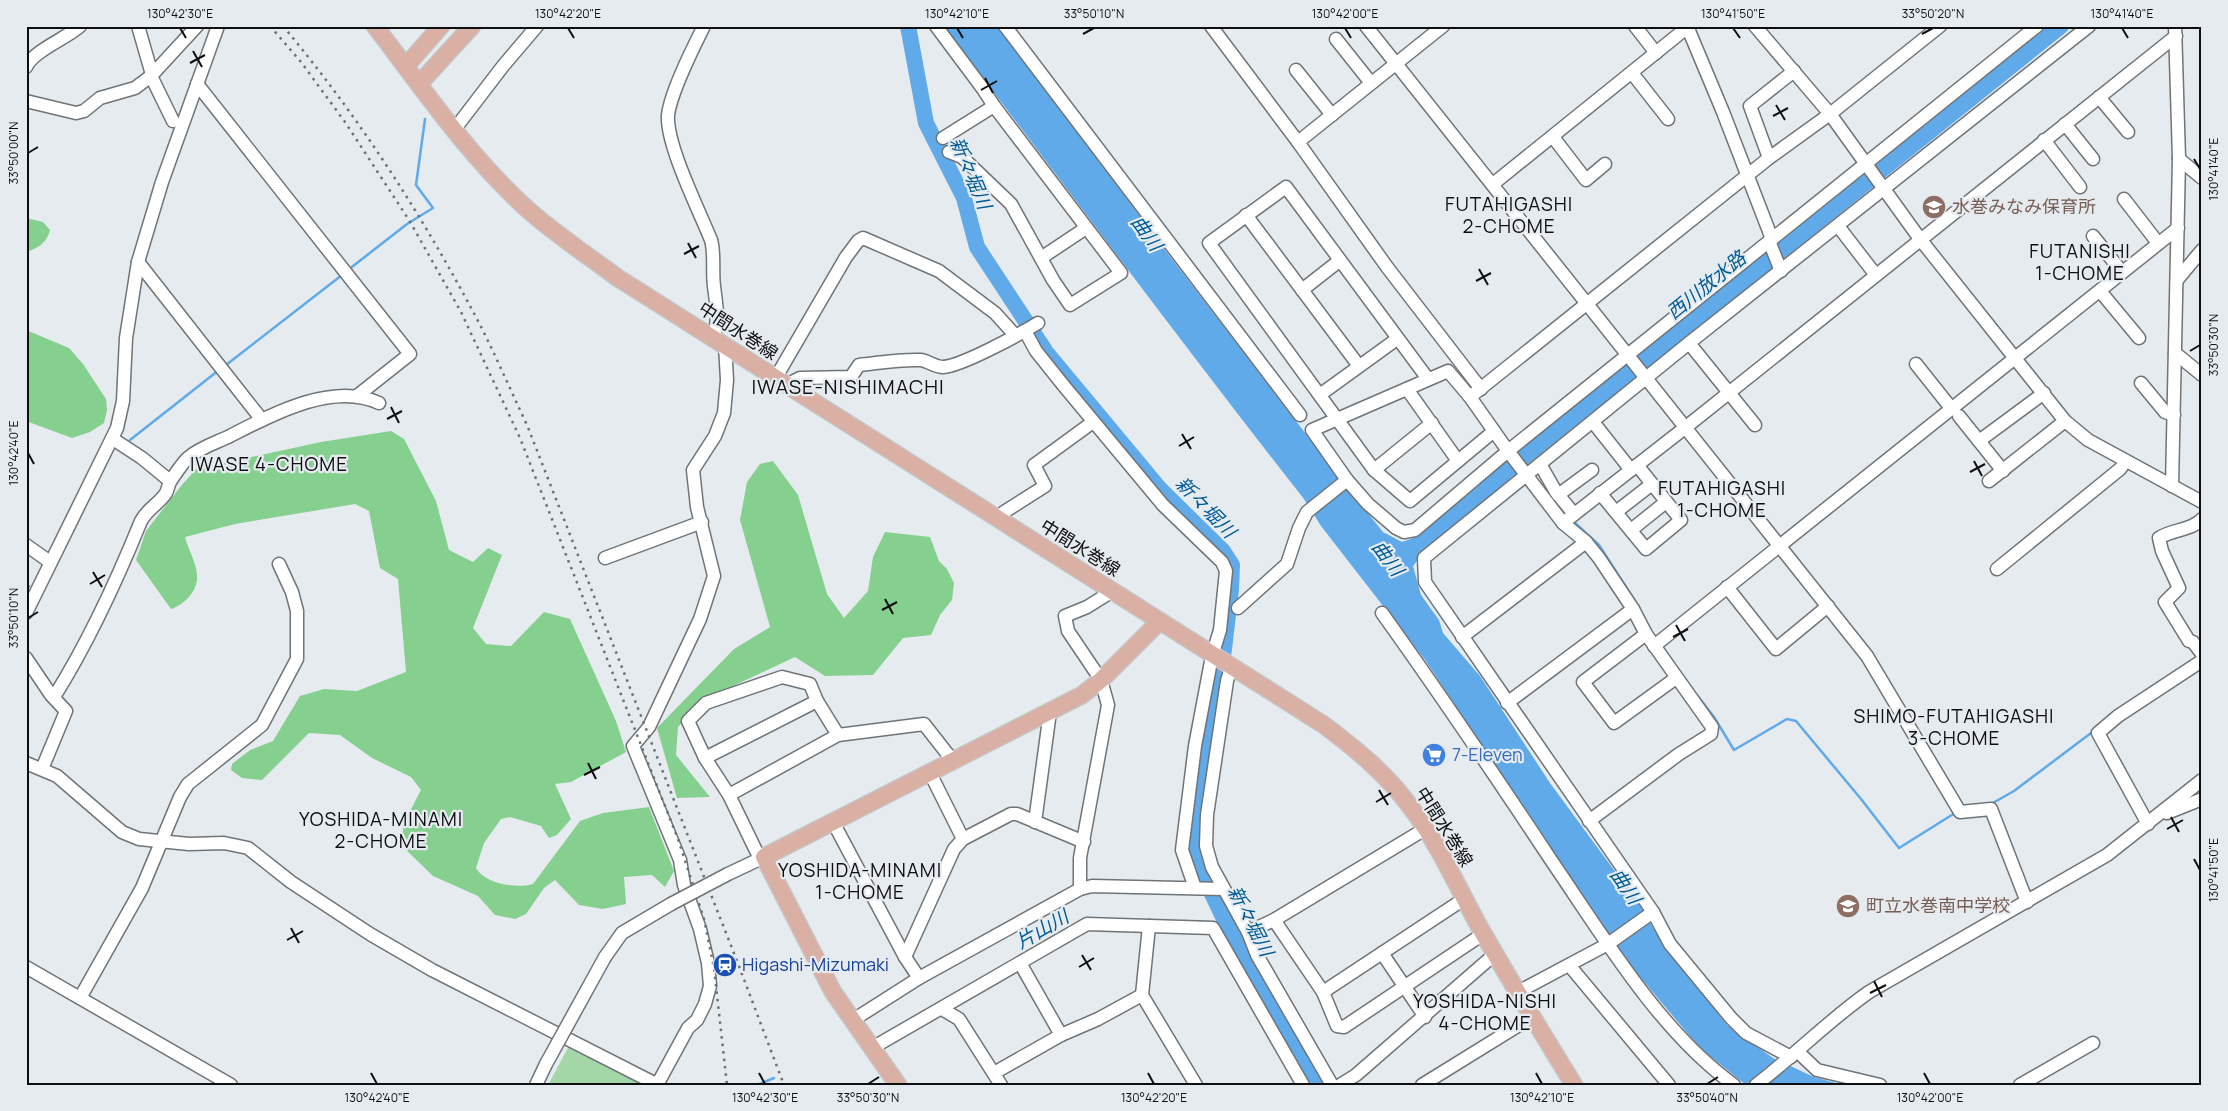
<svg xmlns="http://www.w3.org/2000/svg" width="2228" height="1111" viewBox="0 0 2228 1111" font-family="Manrope,'Noto Sans JP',sans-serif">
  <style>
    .green { fill: #a3d7a8 }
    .forest { fill: #85d08f }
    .water { fill: #60aae9 }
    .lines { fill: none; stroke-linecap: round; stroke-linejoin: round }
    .stream { stroke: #60aae9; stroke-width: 2.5 }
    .river { stroke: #60aae9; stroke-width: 16 }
    .minor-casing { stroke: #6f7478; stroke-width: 15 }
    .major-casing { stroke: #c5c5c6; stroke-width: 19 }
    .minor { stroke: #fff; stroke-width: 12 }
    .major { stroke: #daafa4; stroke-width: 16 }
    .rail { stroke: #6d7073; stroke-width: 2.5; stroke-dasharray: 2.5 5; stroke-linecap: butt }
    .minor-bridge-casing { stroke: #6f7478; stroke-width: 15; stroke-linecap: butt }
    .minor-bridge { stroke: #fff; stroke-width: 12 }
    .ticks { fill: none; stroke: #0e0f11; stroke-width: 2 }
    .labels { text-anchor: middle; stroke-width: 4.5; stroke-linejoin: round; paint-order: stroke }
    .education-label { font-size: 18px; fill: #785e54; stroke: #e6ebf0; text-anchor: start }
    .street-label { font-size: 18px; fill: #0e0f11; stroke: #e6ebf0 }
    .shop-label { font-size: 18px; fill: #366cbe; stroke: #e6ebf0; text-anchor: start }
    .transit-label { font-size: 18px; fill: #164399; stroke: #e6ebf0; text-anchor: start }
    .water-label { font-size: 19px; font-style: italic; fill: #005b95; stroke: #e6ebf0 }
    .neighbourhood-label { font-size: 19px; letter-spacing: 1px; fill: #0e0f11; stroke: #e6ebf0 }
    .quarter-label { font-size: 20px; letter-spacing: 1px; fill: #0e0f11; stroke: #e6ebf0 }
    .neatline { fill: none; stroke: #0e0f11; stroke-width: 2 }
    .ticks-label { font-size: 12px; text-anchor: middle; fill: #0e0f11 }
  </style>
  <rect width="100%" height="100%" fill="#e6ebf0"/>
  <polygon class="green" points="569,1046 641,1083 641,1085 548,1085"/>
  <g class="forest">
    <path d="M26,218L43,222L50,230C47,243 38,248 26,252Z"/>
    <polygon points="26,330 69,348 83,364 106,399 107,410 104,423 90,432 72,438 26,421"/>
    <path d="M391,431L404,439L436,501L449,550L473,562L488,548L502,555L473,628L486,644L511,646L544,612L570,619L616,721L626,752L571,782L555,784L571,819L557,835L549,838L541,826L510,817L501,819L484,843L476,868C485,884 517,889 533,884L580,821L603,813L649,807L674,871L665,887L652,875L624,877L626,904L603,909L579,905L555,880L544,888L526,914L515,919L495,915L478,896L433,876L400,844L405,821L421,790L411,777L372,758L340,735L309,733L262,780L242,778L231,770L232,764L250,750L273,741L300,696L324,689L357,691L406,672L398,579L380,568L369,511L355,504L235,524L185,537C188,549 197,564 197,576C198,591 184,605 171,609L136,560L146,531L181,486L196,469L321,442Z"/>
    <polygon points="773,461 798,495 827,594 844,618 868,591 873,557 885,532 930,537 939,561 947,569 954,583 952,600 940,615 931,635 903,638 873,675 825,676 795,657 703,700 678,727 676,755 710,797 677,798 657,728 734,649 770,627 740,520 747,482 760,464"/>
  </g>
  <path class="water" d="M943,26H999L1162,246L1335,472L1383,532L1402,542L1416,537L1501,467L1511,478L1427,548L1413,566L1421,595L1439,620L1443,633L1480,676L1550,783L1639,904L1656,933L1727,1025L1773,1058L1814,1077L1843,1085H1746L1700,1048L1623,957L1425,660L1321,526L1304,499C1181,343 1064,183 943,26Z"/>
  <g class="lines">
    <g class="stream">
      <polyline points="348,270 407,224 433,208 416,185 425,119"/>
      <polyline points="226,365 342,275"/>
      <polyline points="130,440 219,370"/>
      <polyline points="1574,522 1599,545 1635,601"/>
      <polyline points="26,584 29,586"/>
      <polyline points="1697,695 1714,717 1734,750 1787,719 1796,721 1861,799 1899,848 1955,813"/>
      <polyline points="1991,804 2014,791 2095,730"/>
      <polyline points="1184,921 1226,923"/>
      <polyline points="757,1085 774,1078"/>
    </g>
    <g class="river">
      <polyline points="908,26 926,123 964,198 977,247 1046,352 1160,489 1223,551 1232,565 1231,589 1224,649 1196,816 1196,852 1205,879 1226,923 1319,1085"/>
      <polyline points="1488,486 2061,26"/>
    </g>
    <g class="minor-casing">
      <g id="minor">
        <polyline points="138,26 151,71 151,76 173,121"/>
        <path d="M704,26C693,48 671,91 668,115C666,145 699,210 711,240C715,253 712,272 714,286C716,305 720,319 713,338"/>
        <polyline points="936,26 983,89 994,106 1121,273 1070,305 1053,280 1011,204 962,157 949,152"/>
        <polyline points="1005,26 1300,415"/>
        <polyline points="1211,26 1298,142 1387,267 1481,389"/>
        <polyline points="1366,26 1867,656 1960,812 1991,809 2027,902"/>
        <polyline points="1635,26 1656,53"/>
        <polyline points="1755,26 1830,114 1920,239 2065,421 2088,440 2202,502"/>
        <polyline points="1336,39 1371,83"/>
        <path d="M26,67C33,51 67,38 80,26"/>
        <polyline points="1296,70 1332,115"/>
        <polyline points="1632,73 1668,119"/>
        <polyline points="197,84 410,354 357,396"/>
        <polyline points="2099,97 2128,132"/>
        <polyline points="26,101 76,113 84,111 100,98 135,88 151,76 197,26"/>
        <polyline points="2065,124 2093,159"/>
        <polyline points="454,130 503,66 537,26"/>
        <polyline points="1553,137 1586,180 1605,164"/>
        <polyline points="943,138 994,106"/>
        <polyline points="2044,140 2080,187"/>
        <polyline points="1298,142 1443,26"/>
        <polyline points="1769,158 1750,106 1794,71"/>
        <polyline points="2179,159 2202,178"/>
        <polyline points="1493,184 1689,26"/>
        <polyline points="2124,199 2158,243"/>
        <polyline points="1246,215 1359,366"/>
        <polyline points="1838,226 1875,274"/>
        <polyline points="2093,236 2122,272"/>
        <polyline points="1772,239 2037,26"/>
        <polyline points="1769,241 1781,271"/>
        <polyline points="1041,258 1086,228"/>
        <polyline points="138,262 262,420"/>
        <polyline points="2177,280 2202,250"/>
        <polyline points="1302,290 1339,261"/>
        <polyline points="2100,291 2139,338"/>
        <polyline points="1025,331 1036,351 1064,386 1163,505 1222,562 1226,571 1220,630 1212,656 1195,746 1182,850 1195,888"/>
        <polyline points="1689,343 1755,425"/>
        <polyline points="2175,353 2202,375"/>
        <polyline points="1916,364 1951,408"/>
        <polyline points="775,379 846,257 858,241 863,238 939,271 995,313 1015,335"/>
        <polyline points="1428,379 1286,187 1209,243 1374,470 1410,501 1494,431"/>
        <polyline points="2141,383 2165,412 2174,415"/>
        <path d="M789,388L794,381L800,378L851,377L859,365C879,363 900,359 921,360C928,361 935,367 943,367C962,366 1020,334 1038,323"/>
        <polyline points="1407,389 1458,461"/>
        <polyline points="1321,394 1397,339"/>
        <polyline points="1470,397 1769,158 1830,114 1940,26"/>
        <polyline points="1959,416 2003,471"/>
        <polyline points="1593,422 1631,470"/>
        <polyline points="113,439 142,458 170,481"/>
        <polyline points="1979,441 2044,393"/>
        <polyline points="1540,464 1556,492 1574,514"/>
        <polyline points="1374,470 1432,423"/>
        <polyline points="1989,481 2065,421"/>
        <polyline points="2172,486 2179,159 2175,26"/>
        <polyline points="1600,493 1646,549 1681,520 1637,465"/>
        <polyline points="1558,495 1592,470"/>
        <polyline points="1616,512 1652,484"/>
        <path d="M2202,519C2191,531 2172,529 2159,538L2162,551L2179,588L2165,602L2189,641L2193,642L2202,654"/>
        <polyline points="1000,521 1004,512 1045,486 1034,465 1093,422"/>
        <polyline points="1563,523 1686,427 2176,36"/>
        <polyline points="1631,530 1666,502"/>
        <polyline points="26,545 50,562"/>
        <polyline points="605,558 702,522"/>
        <polyline points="1997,569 2120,469 2126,461"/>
        <polyline points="1727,587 1776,649 1828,606"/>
        <polyline points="1238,608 1287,564 1299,528 1307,512 1347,480"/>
        <polyline points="26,613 117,428 123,401 126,338 138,262 162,182 218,26"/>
        <path d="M1382,613C1440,694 1496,777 1551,860C1603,936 1659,1031 1734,1085"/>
        <polyline points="1646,634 1583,682 1614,723 1676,678"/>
        <polyline points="1462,637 1586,542"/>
        <polyline points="1654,646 2178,228"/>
        <polyline points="26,658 51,695 66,711 42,769"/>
        <polyline points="1231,668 1227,681 1207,815 1206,846 1212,867 1248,932 1257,955 1332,1085"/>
        <path d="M54,697C88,643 117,580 141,521C148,508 159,504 166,493C168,489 168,486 170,482C173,477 184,461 188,458C199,448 215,443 228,437C271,415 332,381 379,403"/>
        <polyline points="1507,703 1633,609"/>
        <polyline points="705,758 817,701"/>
        <polyline points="26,763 57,776 122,832 139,839 189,844 224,843 248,848 291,882 370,934 432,970 658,1085"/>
        <polyline points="930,773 963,839"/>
        <polyline points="729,795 838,735 924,724 953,761"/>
        <polyline points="2167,813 2202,799"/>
        <polyline points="1589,821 1679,754 1711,734 1712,727 1646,634 1633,609 1599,558 1586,542 1563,523 1508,451 1470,397 1448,371 1312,430 1347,480 1368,504 1396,528 1404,532 1415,530 1508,451 1772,239 1723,112 1687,26"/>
        <polyline points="833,822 905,957 919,978"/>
        <polyline points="1035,822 1050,712"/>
        <polyline points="2148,824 2098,733 2118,716 2200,662"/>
        <polyline points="760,859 729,795 705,758 688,721 706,703 782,677 810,684 817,701 838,735"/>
        <polyline points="728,874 764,857"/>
        <polyline points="1080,889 1080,858 1108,705 1101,680 1068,631 1065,616 1087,607 1111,592"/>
        <polyline points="1274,920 1323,992 1337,1026 1344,1027 1483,934"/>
        <polyline points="1149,926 1142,995 1196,1085"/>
        <polyline points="1248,932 1274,920 1425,829"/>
        <polyline points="1382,953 1425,1017"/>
        <polyline points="605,957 622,933 671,904"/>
        <polyline points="905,957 954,849 963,839 1011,814 1017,814 1084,842"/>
        <polyline points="1020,963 1061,1035"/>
        <polyline points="1569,965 1669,1085"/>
        <polyline points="26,967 231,1085"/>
        <polyline points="1323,992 1464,899"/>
        <polyline points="1518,992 1608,944 1653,912"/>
        <polyline points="80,998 142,888 180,797 188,784 262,725 297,659 297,611 292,592 279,564"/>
        <polyline points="942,1009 959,1019 1001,1085"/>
        <polyline points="853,1020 919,978 1080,889 1092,886 1223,889"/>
        <polyline points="872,1048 1087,924 1213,928 1303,1085"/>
        <polyline points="1797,1051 1817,1070 1880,1085"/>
        <polyline points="1791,1057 1746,1033 1731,1018 1670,944 1653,912 1425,582 1424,558 1689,343 2089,26"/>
        <polyline points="994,1073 1061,1035 1098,1019 1142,995"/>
        <polyline points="536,1085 546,1064"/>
        <polyline points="657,1085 688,1028 697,1020 705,1004 710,986 708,963 700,929 684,885 680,860 633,746 649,727 700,619 714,576 697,507 693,470 715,436 724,413 727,380 725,345"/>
        <polyline points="1340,1085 1356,1075 1495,954"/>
        <polyline points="1422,1085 1532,1017"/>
        <path d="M1756,1085C1795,1055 1829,1020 1869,992L2107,855L2202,780"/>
        <polyline points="2020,1085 2093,1043"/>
      </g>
    </g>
    <g class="major-casing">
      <g id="major">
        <path d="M375,26C423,89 468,155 526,208C555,234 587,255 618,278L1324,725C1357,750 1388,775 1412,809C1441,847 1460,893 1484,935C1513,985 1543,1035 1574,1085"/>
        <polyline points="406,66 441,26"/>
        <polyline points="419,84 472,26"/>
        <polyline points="898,1085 833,992 764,857 1082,695 1101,680 1159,622"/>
      </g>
    </g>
    <use href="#minor" class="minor"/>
    <use href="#major" class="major"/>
    <g class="rail">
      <polyline points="270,26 301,62 345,122 409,220 461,312 520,438 678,839 704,919 714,968 727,1085"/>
      <path d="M283,26C355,112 417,207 470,306C491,344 508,385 527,425L737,961L784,1085"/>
    </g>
    <g class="minor-bridge-casing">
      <g id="minor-bridge">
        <polyline points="671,904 728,874"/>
        <polyline points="546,1064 605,957"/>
      </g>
    </g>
    <use href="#minor-bridge" class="minor-bridge"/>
  </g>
  <path class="ticks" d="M180,28L186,38M568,28L574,38M957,28L963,38M1345,28L1351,38M1733,28L1740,38M2122,28L2128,38M1083,34L1094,28M1922,34L1933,28M193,51L202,67M190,63L205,55M985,78L993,93M981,90L997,81M1776,105L1785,120M1773,116L1788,108M28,153L38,147M2194,159L2200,169M688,243L696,258M684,254L699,246M1479,269L1488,285M1476,281L1491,273M2190,351L2200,345M391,407L399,423M387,419L402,411M1182,434L1191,449M1179,446L1194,437M28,453L34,464M1974,461L1982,476M1970,472L1985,464M93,572L102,587M90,584L105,575M885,599L893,614M882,610L897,602M28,618L38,612M1676,625L1685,641M1673,637L1688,629M588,763L596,779M584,775L600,767M1379,790L1388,805M1376,802L1391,793M2171,817L2179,832M2167,829L2183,820M2194,859L2200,870M291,928L299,943M287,940L303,931M1082,955L1091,970M1079,967L1094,958M1874,981L1882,997M1870,993L1886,985M371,1073L377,1084M759,1073L765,1084M1148,1073L1154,1084M1536,1073L1542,1084M1924,1073L1930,1084M868,1084L879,1077M1707,1084L1718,1077"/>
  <defs>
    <g id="school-disc" transform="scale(1.25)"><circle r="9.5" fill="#8d6e63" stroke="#e6ebf0"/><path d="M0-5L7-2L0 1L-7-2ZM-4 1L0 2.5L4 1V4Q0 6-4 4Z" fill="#fff"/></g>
    <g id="supermarket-disc" transform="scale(1.25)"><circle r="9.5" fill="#3f7fe0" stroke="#e6ebf0"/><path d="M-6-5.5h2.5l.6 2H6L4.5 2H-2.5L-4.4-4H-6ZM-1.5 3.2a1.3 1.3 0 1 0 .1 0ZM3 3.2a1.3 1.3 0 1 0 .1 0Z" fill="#fff"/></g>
    <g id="station-disc" transform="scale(1.25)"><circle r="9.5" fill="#1a4fb4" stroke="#e6ebf0"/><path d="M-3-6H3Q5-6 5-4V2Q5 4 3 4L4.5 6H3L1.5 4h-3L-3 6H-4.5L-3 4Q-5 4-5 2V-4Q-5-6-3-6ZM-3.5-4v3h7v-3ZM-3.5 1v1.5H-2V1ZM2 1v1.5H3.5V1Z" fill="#fff"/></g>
  </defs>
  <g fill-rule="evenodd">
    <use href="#school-disc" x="1934" y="207"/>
    <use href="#supermarket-disc" x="1434" y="755"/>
    <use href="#school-disc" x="1848" y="906"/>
    <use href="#station-disc" x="725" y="965"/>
  </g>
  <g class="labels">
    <g class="education-label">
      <text x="1952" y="213">水巻みなみ保育所</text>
      <text x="1866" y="912">町立水巻南中学校</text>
    </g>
    <g class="street-label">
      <text transform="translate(738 331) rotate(33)" y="6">中間水巻線</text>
      <text transform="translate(1080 548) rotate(32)" y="6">中間水巻線</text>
      <text transform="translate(1444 827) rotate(58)" y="6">中間水巻線</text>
    </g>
    <g class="shop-label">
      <text x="1452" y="761">7-Eleven</text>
    </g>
    <g class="transit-label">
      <text x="742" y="971">Higashi-Mizumaki</text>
    </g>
    <g class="water-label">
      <text transform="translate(971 173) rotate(67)" y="7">新々堀川</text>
      <text transform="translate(1147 233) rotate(54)" y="7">曲川</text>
      <text transform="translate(1706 285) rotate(-39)" y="7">西川放水路</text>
      <text transform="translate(1206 507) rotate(46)" y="7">新々堀川</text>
      <text transform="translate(1388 558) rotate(53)" y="7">曲川</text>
      <text transform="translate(1626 886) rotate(56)" y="7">曲川</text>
      <text transform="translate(1251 921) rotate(63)" y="7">新々堀川</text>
      <text transform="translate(1042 929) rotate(-30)" y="7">片山川</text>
    </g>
    <g class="neighbourhood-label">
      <text x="1509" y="211">FUTAHIGASHI<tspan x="1509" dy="22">2-CHOME</tspan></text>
      <text x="2080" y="258">FUTANISHI<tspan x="2080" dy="22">1-CHOME</tspan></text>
      <text x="269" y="471">IWASE 4-CHOME</text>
      <text x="1722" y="495">FUTAHIGASHI<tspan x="1722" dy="22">1-CHOME</tspan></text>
      <text x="1954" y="723">SHIMO-FUTAHIGASHI<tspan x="1954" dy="22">3-CHOME</tspan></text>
      <text x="381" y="826">YOSHIDA-MINAMI<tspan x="381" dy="22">2-CHOME</tspan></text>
      <text x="860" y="877">YOSHIDA-MINAMI<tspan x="860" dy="22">1-CHOME</tspan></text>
      <text x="1485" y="1008">YOSHIDA-NISHI<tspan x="1485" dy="22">4-CHOME</tspan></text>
    </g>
    <g class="quarter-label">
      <text x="848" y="394">IWASE-NISHIMACHI</text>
    </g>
  </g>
  <rect width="2228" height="1111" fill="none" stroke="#e6ebf0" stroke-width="55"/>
  <rect x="28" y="28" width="2172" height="1056" class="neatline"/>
  <g class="ticks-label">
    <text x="180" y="18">130°42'30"E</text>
    <text x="568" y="18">130°42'20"E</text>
    <text x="957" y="18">130°42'10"E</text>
    <text x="1094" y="18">33°50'10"N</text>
    <text x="1345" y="18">130°42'00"E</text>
    <text x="1733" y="18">130°41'50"E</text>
    <text x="1933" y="18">33°50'20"N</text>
    <text x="2122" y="18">130°41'40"E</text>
    <text transform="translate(14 153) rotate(-90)" y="4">33°50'00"N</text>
    <text transform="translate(2214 169) rotate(-90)" y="4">130°41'40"E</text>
    <text transform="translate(2214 345) rotate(-90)" y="4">33°50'30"N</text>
    <text transform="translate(14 453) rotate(-90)" y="4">130°42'40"E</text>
    <text transform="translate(14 618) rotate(-90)" y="4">33°50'10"N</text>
    <text transform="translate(2214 870) rotate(-90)" y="4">130°41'50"E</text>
    <text x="377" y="1102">130°42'40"E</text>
    <text x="765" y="1102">130°42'30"E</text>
    <text x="868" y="1102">33°50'30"N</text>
    <text x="1154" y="1102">130°42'20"E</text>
    <text x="1542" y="1102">130°42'10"E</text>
    <text x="1707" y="1102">33°50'40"N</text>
    <text x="1930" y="1102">130°42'00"E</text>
  </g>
</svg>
